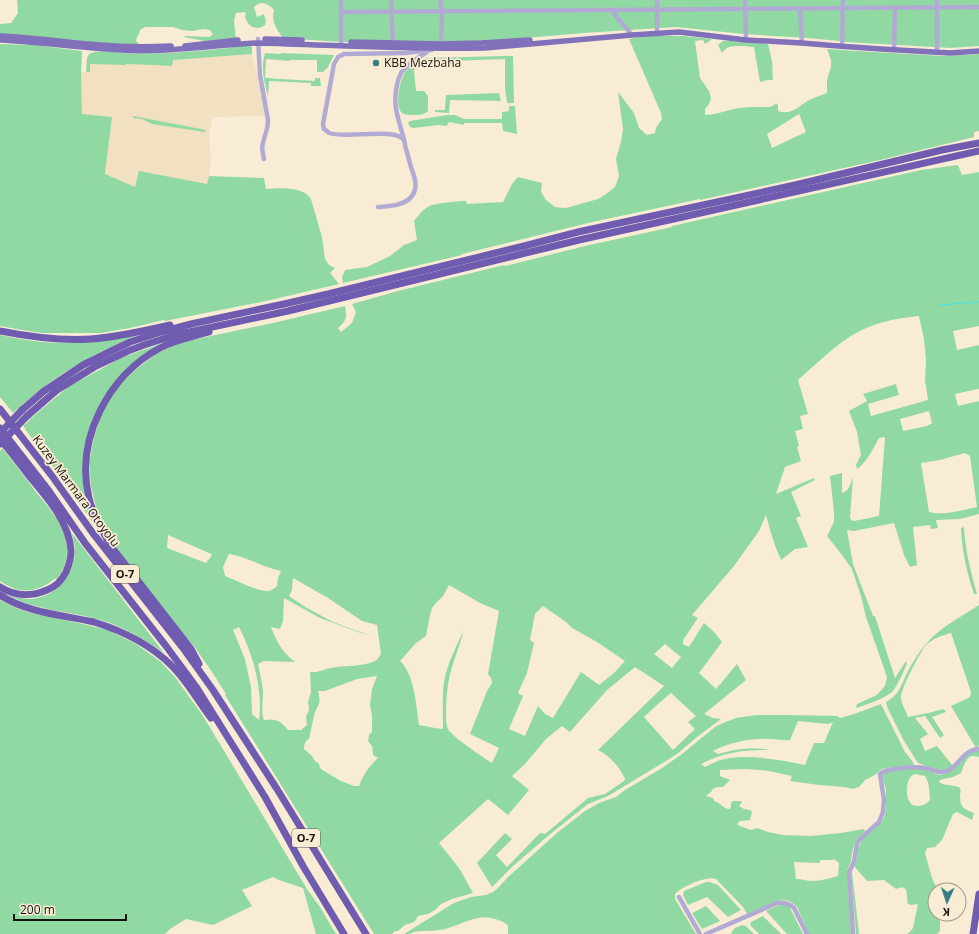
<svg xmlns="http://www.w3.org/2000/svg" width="979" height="934" viewBox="0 0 979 934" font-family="'Open Sans',sans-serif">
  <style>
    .built { fill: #f1e0c2 }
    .green { fill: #91d9a3; fill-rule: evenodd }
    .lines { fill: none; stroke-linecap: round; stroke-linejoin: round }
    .stream { stroke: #43e4e9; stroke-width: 1 }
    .minor { stroke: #b1abd3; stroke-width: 4.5 }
    .major { stroke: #8071ba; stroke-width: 5.5 }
    .highway { stroke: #6f5baf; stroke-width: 7 }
    .highway-bridge { stroke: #6f5baf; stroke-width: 7 }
    .poi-dot { fill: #367e84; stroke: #f9ecd5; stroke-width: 1.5 }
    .labels { text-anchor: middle; stroke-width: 3.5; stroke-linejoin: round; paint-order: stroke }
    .shield { fill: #f9ecd5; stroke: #5c5548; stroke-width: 1 }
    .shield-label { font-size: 11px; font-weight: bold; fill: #18140c }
    .poi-label { font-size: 12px; fill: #18140c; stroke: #f9ecd5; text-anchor: start }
    .street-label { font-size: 12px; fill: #18140c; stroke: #f9ecd5 }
  </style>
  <rect width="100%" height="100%" fill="#f9ecd5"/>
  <polygon class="built" points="252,54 262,94 265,116 213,117 209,135 211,160 208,185 139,171 135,188 105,174 112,117 82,115 81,72 89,72 90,65 95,60 166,60"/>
  <g class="green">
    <path d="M17,0H979V46L950,48L846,42L839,41L808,38L743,34L676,27L584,33L466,43H393L341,42L283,38C276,29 271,21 274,10C267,3 261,0 254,7L257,17L264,14L266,22L265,25C256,32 247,26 245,16L246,15L245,12L236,13L234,21L236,39L214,43L184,37L185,36L209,37L213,34L210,30L203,29L192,31L182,30L173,27H145L140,30L139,34L137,37L136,41L139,44V47L0,35V24L11,23L18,13Z"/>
    <path d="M649,36H683L711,39V40L705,44L703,40L695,41L700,78L709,91L711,98L709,104L705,109V115C714,115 721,112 730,110C740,107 752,107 762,107C768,107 772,108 776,103L778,105V111C791,116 800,105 809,100C815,97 822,95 827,93V80L831,67V60L827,49L857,51L944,56L979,54V131L974,132V137L880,160L700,200V199L588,223L462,254V255L343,283L342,277L345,270L367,267L390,256L404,245L417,240L414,221C418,216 422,210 428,207C433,203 459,201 466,201L467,204L503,202L512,184L518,177L542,183L541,192L546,200L555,207L566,208L598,199L606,194L615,187L619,176L616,159L621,142L623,129L618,92L634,113L639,128L647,135L655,133L656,128L662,119L661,113L629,39ZM799,114L806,132L772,148L767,134Z"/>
    <path d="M723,41H731L768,44L772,61L773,80H768L760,82L754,47C747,46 732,45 727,48C725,49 723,52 722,53L718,45Z"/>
    <path d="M0,44L34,45L82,51L81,72L82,114L112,117L105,174L135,187L139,171L207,184L209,176L264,178L266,189C279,188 303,186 311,199L322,237L325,259L329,265L335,268L330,273L339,284L266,301L165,321L164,320L130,328L101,333H42L28,331L0,326Z"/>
    <path d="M250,45L252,47V54L173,60L172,66L154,65L126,64L125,65H124L91,64L90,65V72H86L87,58L89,54C98,49 113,52 123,53C165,55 208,51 250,45Z"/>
    <path d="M265,53L281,54V53L334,55L328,67L323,72H317V60H291L288,61L267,59L266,60L265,78L315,81V78H320L321,86H311V83L269,81L268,97C265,83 260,68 265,53Z"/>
    <path d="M506,56H513L514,103H507L505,87V59L424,62L414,70L416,91H424L428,96V111C424,115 420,115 414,115C410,115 405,115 402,113C394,106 400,80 405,72C410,66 419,61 426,58Z"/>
    <polygon points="499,93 501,101 450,100 449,113 435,112 435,110 445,110 446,95"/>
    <polygon points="509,106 515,106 517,134 503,131 502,123 464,123 464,125 450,122 448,123 447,126 438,125 413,128 410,127 408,123 410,121 447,115 455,115 464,119 502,119 502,112 509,111"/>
    <polygon points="133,116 206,130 205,132 152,124 142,119 133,118"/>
    <path d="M958,165L962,175L979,172V326L953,331L957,350L979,345V389H978L955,394L958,406L979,401V514L960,519L936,520L938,528L931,529L930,525L913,527L917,565L910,567L904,555L894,523L854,531L847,530L853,564L873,616H875L895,678L906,661L907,664C904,670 896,689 892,692C885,698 866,705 856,708L857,704L877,695L885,686L887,677L866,617L861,596L852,569L842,555L827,536L834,522V512L830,476L842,473V493C849,491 851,483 853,477L850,517L851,520L854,521L879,516L885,437L879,438C873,449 867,462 857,469L856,465L861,455L857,432L849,411L867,401L863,394L896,384L899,395L868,404L871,416L928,400L925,380L926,359L924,339L919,316C896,318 871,323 851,336C832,348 815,365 798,380L808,414L800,416L803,429L795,431L799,446L797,447L801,461L785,467L776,494L814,478L815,480L791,492L801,516L796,518L808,547L795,549L781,560L776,548L771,533L766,515L759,531L734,566L692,615L698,618L683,640V644L689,647L704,623L714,632L722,642L699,673L716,689L737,664L746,680L704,714L713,718L721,719L697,737L677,754L666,761L608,796L588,804L549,835L512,867L492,887L477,863L505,833L512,839L496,855L507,867L539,834L542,833L545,834L588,798L605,794L624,781L625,779C620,767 609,755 598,750L664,686L635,667L607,690L570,732L562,726L546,739L525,764L512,776L529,790L508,815L488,799L439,843L459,868L473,893L452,899L441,904L435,910L428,914L418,916L414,922L405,925L398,931H395L392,934H374L225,695L226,694L212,672L194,646L172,621L135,572L108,536L97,511L91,486L90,473V459L94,437L103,411L115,390L134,371L156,354L171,347L187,341L273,323L345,306C347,318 347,320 338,328L341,332L352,323L356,312L352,304L398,291L504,265L505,266L585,246L672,227V226L921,170ZM929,411L932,423L927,426L903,431L900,419ZM965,453L970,456L977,507C963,510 943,516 929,512L921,463L940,460ZM168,535L211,554L212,555L206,563L167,548ZM229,554C247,557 263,567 281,571L278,578L277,586C275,588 272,590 269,591C258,592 236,580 225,576L223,567ZM293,578L328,598L362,621L377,625L381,654C379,657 378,659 375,661C362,667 345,665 331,668C324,669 318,673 310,672L311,692L308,702L309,710L306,717L307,725L301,730H288C281,721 276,718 264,720C261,714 263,700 263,692C262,683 260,673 258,664L264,661L295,662C283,653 276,641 271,627L280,629L283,621L284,598L320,618L361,633L371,636L333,622L307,608L289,596L292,590ZM449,585L480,603L499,611L488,674L491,678L492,683L487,691L470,734L499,748L492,763C484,758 451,736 448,729C446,725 446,719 446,714C446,701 447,687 450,674C454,659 460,645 464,630C456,647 447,664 444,682C442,697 443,713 443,729L435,728L419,725C416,706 415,675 400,661L416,643L426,636L430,615L432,608L435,604L443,596ZM543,606L566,622L572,628L597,642L625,661L615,672L599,685L581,672L553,718L545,714L538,706L525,736L509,729L523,696L518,693L527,673L534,643L530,640L535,614ZM239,627C253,655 263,688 259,720L252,714L251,687L245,659L233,630ZM665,644L681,657L672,668L654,654ZM377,676L372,689L370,705L372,715V732L369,735L368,741L372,746L373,755L378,758C369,766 363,775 359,786H354L341,781L324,771L320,768L319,764L315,761L312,756L304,749C304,744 305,741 309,739C311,731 312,723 314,716C317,703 322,707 318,691H325L357,679ZM671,693L696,716L688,722L695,729L673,750L644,717L658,704Z"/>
    <path d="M0,335C20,339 41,343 61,343C87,343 113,338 138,335C96,352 58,373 24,403C20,407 17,409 13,413L0,397Z"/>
    <polygon points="160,344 139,358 129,366 114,382 101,401 91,423 85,447 87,502 96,527 60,476 25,429 25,428 23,426 30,420 30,419 68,387 121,358"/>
    <path d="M2,448C14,463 25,477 36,492C48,507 63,523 66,542C69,555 65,568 57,579L56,578C37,593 20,595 0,581V451Z"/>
    <path d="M964,527C965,550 971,572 977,594H974C967,573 962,551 961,528Z"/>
    <path d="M71,532L164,653C144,639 124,627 101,620C70,611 36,611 8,595C16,597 24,599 32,599C57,596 75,574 75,550C75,544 73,538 71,532Z"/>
    <polygon points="0,600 14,607 27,612 83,624 108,630 136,644 161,662 175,677 203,716 307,889 320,907 336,934 316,934 303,888 279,880 273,877 242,890 252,906 213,925 186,919 170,929 165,934 0,934"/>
    <path d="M979,605V745L976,748L951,706L970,697L971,692L951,633C943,635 932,639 926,645C920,652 899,692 901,699C902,705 906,711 908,717L928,713L944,709L946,712L932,717L944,735L940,738L925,716L915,718L928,734L920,739L925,751L937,746L953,766L950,768L941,771L918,763L904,741L888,709L886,702C898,696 901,686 906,675C911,665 918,653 926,644C940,627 961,617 979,605Z"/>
    <path d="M881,704L905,752L913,762L914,765L894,767L882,769L875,775L865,780L859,787L853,789L844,787L819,785L790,781L792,776L769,771L747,769L720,770V776L730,780L723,787H717L713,789L711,792L706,796L713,798L714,801C720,802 723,809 730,809L731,806V803L733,801H741L742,802L739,806L744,809L750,810L752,812L750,820L740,821L737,824L740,826L751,830L757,828L768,832L783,835L811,836L841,833L864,829L865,831L859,837L855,843L852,853L851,862L847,870L851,934H809L797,907L791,902L785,900L777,901L747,914L743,907L716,879C713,878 709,878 706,879C698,880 680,888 675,894V899L696,934H508V926C506,923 502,921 498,920C477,911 460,927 440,930C431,932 418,929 409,934H404L454,903L471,897L486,895L493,892L498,888L508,877L557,833L585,811L599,803L616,797L625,790L662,768L682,754L715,727L723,723L736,718L756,715H789L837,716L840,718L854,714ZM798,721L828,724L833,722L824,743H814L805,765C781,760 750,754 725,759C718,760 711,764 705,767L701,764C724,752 744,750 769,750C751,746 735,749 718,754L713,751C731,742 751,738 771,739C778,739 784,741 790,740ZM834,859L839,863L838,876C830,878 821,881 813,881C807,881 802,879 796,879L794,862L820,863V860H832Z"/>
    <path d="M979,749V757C978,757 973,756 972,756C966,757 963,768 961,773L953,777L940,780L939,782C945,786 953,785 959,787C962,791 960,792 960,796C960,808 964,809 974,813L972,820L957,812L953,814L942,840L935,847L927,848L925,853L932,878L938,890H935V914H940V931L937,934H907L911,931L913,928L918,904L911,905L908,904C906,897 910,883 896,889L884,880L867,881L854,866L852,871L859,934H856L854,911L851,870L857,859L858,849L862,840L879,824L884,818L886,809V790L882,775L883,772C896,771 910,768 924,769C931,770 937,777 944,774C955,771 956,766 963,759C967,754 973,752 979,749ZM915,774L925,776C930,784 929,791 930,800C925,806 919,807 912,805C911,804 909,800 908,799C906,791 906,777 915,774Z"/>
    <polygon points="706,882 710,882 718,885 741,910 728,917 707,897 688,905 683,895 684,891"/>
    <polygon points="781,904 789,906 803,934 787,934 766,911"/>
    <polygon points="706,906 720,921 702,929 692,913"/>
    <polygon points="763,916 781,934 759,934 750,925 751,922"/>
    <polygon points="742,925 746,926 754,934 732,934 731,933 735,928"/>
  </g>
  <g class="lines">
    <polyline class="stream" points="940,305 979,302"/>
    <g class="minor">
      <polyline points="341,0 341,46"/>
      <polyline points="391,0 393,46"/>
      <polyline points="440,0 442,11 441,46"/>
      <polyline points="745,0 746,40"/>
      <polyline points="800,8 802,43"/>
      <polyline points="611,10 632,35"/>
      <polyline points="341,12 979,7"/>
      <polyline points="657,33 657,0"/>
      <path d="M258,39L260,75L268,120C268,131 265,133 263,143C261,147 263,154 264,159"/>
      <polyline points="842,47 843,0"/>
      <polyline points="894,50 895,7"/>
      <polyline points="937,52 937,0"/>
      <path d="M404,140C399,119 392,107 397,85C398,80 400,73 404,69C411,62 419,57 427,52"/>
      <path d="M378,207C390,206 404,206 412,196C419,187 414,176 411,167C409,161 408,155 406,149C405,147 405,142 404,140C396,127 345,139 329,133C328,132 326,130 324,129L323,124L334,64L338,57L344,54L405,53L432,50"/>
      <polyline points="679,897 700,934"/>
      <path d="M706,934L777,903C784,902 789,903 794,908L807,934"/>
      <path d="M853,934L849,872L854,862L857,844L860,839L879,822L883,812L884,800L880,774C886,768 916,766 925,768C932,769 936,773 943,772C958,770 961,750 979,749"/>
    </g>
    <g class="major">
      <path d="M0,36C34,37 67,43 100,45C124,47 147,47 171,46"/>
      <polyline points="265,39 302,40"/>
      <path d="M0,40C41,42 81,48 121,50C167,53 213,45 258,43C334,45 409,50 485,48L632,35L679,32L746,40L802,43L838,46L881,49L950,53L979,51"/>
      <polyline points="351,42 441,44 481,43 530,40"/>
      <polyline points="185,46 238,40"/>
    </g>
    <g class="highway">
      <path d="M0,331C30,337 61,341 91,339C118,337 144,331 170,325"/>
      <polyline points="0,409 52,476 92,532 183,648 213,690 277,789 366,934"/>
      <polyline points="22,410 44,391 83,365 111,351 130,342 161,332 191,324 284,304 328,294 524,246 578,232 795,185 942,150 979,143"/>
      <polyline points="27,416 57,390 80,376 96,366 128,351 144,345 175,335 288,311 579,240 979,151"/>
      <polyline points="0,428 49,491 85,543 166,646 197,688 265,797 303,866 344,934"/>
      <path d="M0,439C10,451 20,464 30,477C47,497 70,524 71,551C71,558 69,565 66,572C62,580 55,587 47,590C31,597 14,596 0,587"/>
      <path d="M0,595C27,613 63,615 94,622C123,631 150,644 172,666C187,681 198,701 211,718"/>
      <path d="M199,664L191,649L110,545C102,530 93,515 89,498C75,439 108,376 160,348C175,340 192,337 209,332"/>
      <polyline points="973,934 979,894"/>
    </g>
    <g class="highway-bridge">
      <polyline points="0,433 22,410"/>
      <polyline points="0,444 27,416"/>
    </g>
  </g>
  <circle class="poi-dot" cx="376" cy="63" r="4"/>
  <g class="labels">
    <g class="shield">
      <rect x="111" y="565" width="28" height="18" rx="3"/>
      <rect x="292" y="829" width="28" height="18" rx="3"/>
    </g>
    <g class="shield-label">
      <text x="125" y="578">O-7</text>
      <text x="306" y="842">O-7</text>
    </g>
    <g class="poi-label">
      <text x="384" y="67">KBB Mezbaha</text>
    </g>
    <g class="street-label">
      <text transform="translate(76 491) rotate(53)" y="4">Kuzey Marmara Otoyolu</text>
    </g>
  </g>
  <g transform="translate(947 902) rotate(183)"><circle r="19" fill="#f9ecd5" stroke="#9f9685"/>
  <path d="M0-3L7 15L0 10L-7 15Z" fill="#367e84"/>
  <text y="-6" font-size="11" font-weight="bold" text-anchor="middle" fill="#18140c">K</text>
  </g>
  <path d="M14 914v6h112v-6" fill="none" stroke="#18140c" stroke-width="2"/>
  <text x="20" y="914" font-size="12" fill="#18140c" stroke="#f9ecd5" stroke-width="3" paint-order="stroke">200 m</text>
</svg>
